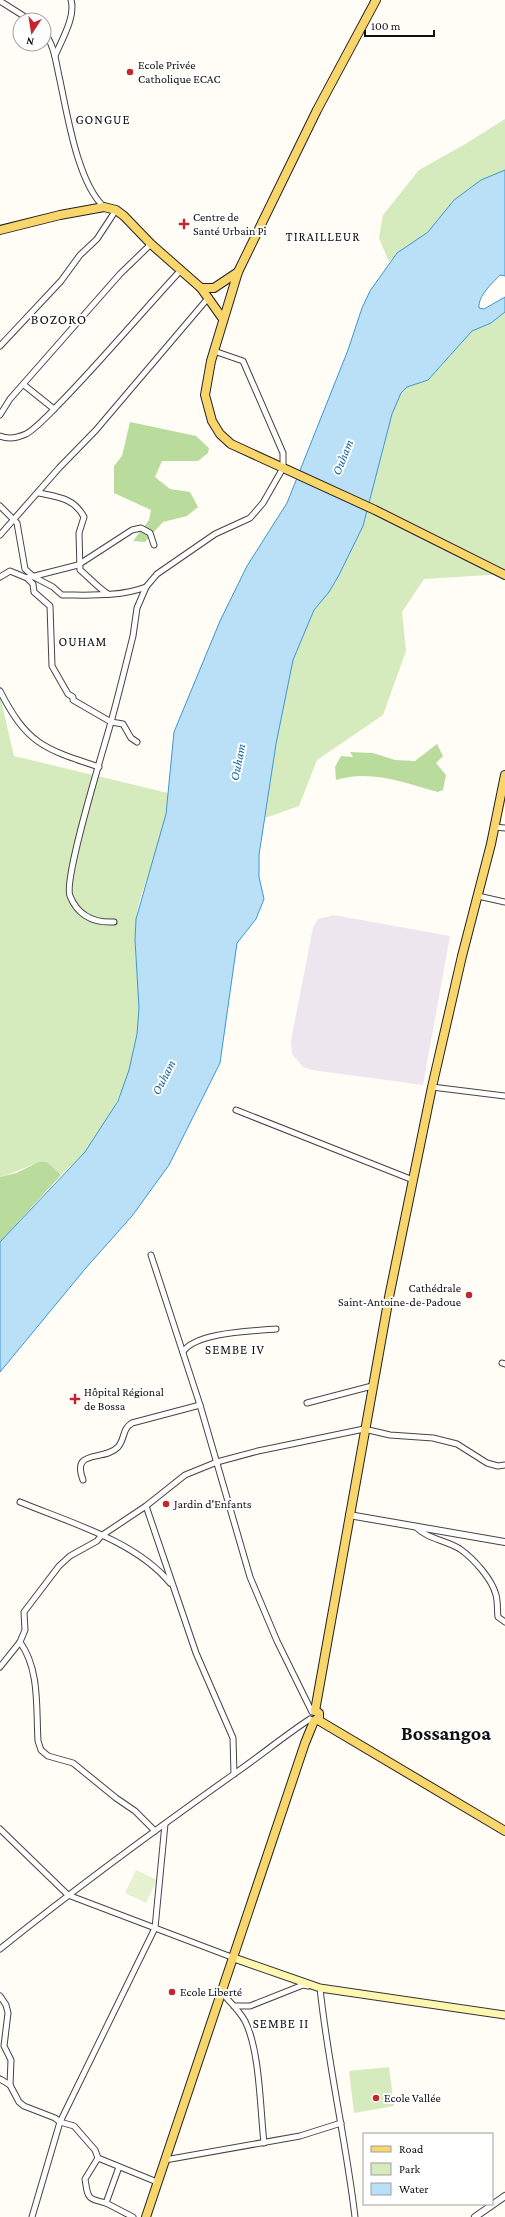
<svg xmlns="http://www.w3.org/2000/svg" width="505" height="2217" viewBox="0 0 505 2217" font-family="'Crimson Pro',serif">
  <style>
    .industrial { fill: #eee6ef }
    .green { fill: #d5ebbd }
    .forest { fill: #b9dc9c }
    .pitch { fill: #e6f2cf }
    .water { fill: #b9e0f7; stroke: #3f96cf }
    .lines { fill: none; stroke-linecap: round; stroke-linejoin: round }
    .minor-casing { stroke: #444; stroke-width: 7 }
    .tertiary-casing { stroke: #444; stroke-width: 8 }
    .secondary-casing { stroke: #333; stroke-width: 9 }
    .primary-casing { stroke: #222; stroke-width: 10 }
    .minor { stroke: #fff; stroke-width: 5 }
    .tertiary { stroke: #fff; stroke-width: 6 }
    .secondary { stroke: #fff6b0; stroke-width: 7 }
    .primary { stroke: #f9d66b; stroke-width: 8 }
    .poi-dot { fill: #c4262e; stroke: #fff; stroke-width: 1.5 }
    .labels { text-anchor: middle; stroke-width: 4; stroke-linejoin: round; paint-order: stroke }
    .poi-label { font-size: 12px; fill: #111; stroke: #fff; text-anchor: start }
    .neighbourhood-label { font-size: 13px; letter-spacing: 1px; fill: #111; stroke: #fff }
    .water-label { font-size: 13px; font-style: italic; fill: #1768a6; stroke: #fff }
    .quarter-label { font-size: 14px; letter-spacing: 1px; fill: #111; stroke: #fff }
    .town-label { font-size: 20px; font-weight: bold; fill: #111; stroke: #fff }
  </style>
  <rect width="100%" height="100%" fill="#fffdf5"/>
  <polygon class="industrial" points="334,915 450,936 423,1085 312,1070 303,1067 292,1054 291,1040 313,928 318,919"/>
  <g class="green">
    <polygon points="505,119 505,170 481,180 454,200 428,232 397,253 389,262 379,238 383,215 419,170 467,143"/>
    <polygon points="505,312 505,574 424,579 402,612 406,651 383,715 317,760 299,806 265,818 276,744 293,660 314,610 329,592 339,575 363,526 392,414 401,393 407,387 428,380 472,331 491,323"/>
    <path d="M0,696L14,756L168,793C166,811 164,829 158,847C151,871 139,894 136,919C132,948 139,978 139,1007C141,1058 116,1112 85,1152C78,1160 69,1167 61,1175L47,1162C34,1162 15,1173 0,1177Z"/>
    <polygon points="389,2067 394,2106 354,2113 349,2071"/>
  </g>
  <g class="forest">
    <polygon points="130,422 196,436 209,448 208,453 198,461 162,461 155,477 170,489 190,492 198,507 187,516 163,522 145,542 133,541 149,520 151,510 114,493 114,466 122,456"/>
    <path d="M437,744L443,756L436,763L446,775L443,790L438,792C405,783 370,769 336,780L335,767L341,756L353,757L350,752L373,753L395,760L415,761Z"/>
    <polygon points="39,1162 47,1162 61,1175 0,1242 0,1177 16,1173"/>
  </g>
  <polygon class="pitch" points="136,1870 157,1880 146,1903 125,1893"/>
  <path class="water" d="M505,170V276L500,275C492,284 478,295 479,308L484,309L505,297V312L491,323L472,331L428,380L407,387L401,393L392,414L363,526L339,575L329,592L314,610L293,660L276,744L259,855V877L264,899L256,919L237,943L220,1063L169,1165L132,1216L85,1269L0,1372V1242L85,1152L118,1101L129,1070L137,1034L139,1008L135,940L136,919L166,814L174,732L220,621L247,566L287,503L348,350L362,308L370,291L397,253L428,232L454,200L481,180Z"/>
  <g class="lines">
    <g class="minor-casing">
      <g id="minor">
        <polyline points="0,1 30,20"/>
        <path d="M44,33C54,43 56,63 59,76C67,112 77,182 104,207"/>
        <path d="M55,56C61,41 76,17 71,0"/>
        <polyline points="0,346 61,281 80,255 97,239 116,210"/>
        <polyline points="24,385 54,409"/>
        <polyline points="0,415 10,399 120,274 151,244"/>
        <path d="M0,436C9,440 17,438 26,434C37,428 53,410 62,401C103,359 141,313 181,270"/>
        <path d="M39,493C58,497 74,498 84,517L79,533L80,570C90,578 97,587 108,594"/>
        <path d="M0,506L17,523L25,569L34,577L53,587L62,595C90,595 120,597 146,587"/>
        <polyline points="0,535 59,468 96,430 209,297"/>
        <polyline points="0,577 10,571 27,578 78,565 132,530 141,528 150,533 154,545"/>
        <polyline points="27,578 33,584 34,592 50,606 52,666 68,694 73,697 73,700 111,722 123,724 131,738 137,742"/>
        <path d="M0,691C27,744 44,749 99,767"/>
        <polyline points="495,827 505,828"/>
        <polyline points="478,896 505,902"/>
        <path d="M114,922C94,923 78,916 70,896C63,879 104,748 111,722C119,693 126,664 133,636L137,608L146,587L157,574L215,534L250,518L263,503L283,468V453L243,361L214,351"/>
        <polyline points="432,1087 505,1096"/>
        <polyline points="236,1110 413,1180"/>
        <polyline points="151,1255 200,1405 250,1577 277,1641 312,1712"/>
        <path d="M183,1352C195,1332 254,1331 276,1329"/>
        <polyline points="502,1363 505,1364"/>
        <polyline points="307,1403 372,1386"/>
        <path d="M83,1480C71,1448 104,1462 118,1447C125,1439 122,1429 132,1423L200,1405"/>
        <path d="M20,1502C68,1522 136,1541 170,1583"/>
        <polyline points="146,1506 196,1653 233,1738 234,1774"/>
        <path d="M416,1527C427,1539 446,1540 460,1549C474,1559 492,1579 496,1595C498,1602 497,1610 498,1617L505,1622"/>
        <path d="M20,1642C40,1670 36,1708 38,1741L41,1750L48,1756L73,1763L116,1798L135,1811L155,1831"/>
        <polyline points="0,1667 20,1642 25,1630 24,1612 59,1566 70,1556 97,1541 101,1536 146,1506 185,1475 217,1462 258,1451 364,1429 390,1435 433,1438 457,1444 487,1463 498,1466 505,1465"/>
        <polyline points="0,1829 68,1895 234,1958"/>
        <path d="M0,1949C76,1888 155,1830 234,1774C260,1756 284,1736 310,1719"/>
        <path d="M320,1988C328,2065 346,2140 355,2217"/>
        <path d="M221,1992C229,2001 239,2010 245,2021C260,2051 260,2108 264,2143"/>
        <polyline points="0,1996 6,2005 8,2013 4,2046 11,2060 10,2085"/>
        <polyline points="234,2006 250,2006 303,1985 308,1986"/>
        <polyline points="0,2079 10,2085 19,2102 24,2106 55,2118 60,2122 74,2126 95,2150 98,2158 157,2182"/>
        <path d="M98,2158L85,2179C88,2198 87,2199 106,2203"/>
        <polyline points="165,2160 300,2136 341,2123"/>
        <polyline points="119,2167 106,2203 133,2217"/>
        <polyline points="32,2217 60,2122 155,1928 165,1824"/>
      </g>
    </g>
    <g class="tertiary-casing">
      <g id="tertiary">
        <polyline points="349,1515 505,1542"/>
        <polyline points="475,2217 505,2196"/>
      </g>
    </g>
    <g class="secondary-casing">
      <polyline id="secondary" points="234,1958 320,1988 505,2015"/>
    </g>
    <g class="primary-casing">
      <g id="primary">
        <polyline points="376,0 317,110 238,272 211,361 205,395 212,421 220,434 231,444 375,510 505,575"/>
        <polyline points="0,230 60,215 104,207 116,210 124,216 151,244 201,288 214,288 238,272"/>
        <polyline points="201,288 223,319"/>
        <polyline points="315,1711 389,1297 432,1087 462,956 491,844 505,775"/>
        <polyline points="318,1720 505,1831"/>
        <path d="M146,2217C198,2059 253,1901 305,1743L314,1721L319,1718V1713L315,1711"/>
      </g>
    </g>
    <use href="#minor" class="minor"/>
    <use href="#tertiary" class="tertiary"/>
    <use href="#secondary" class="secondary"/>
    <use href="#primary" class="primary"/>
  </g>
  <g class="poi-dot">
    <circle cx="130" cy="72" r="4"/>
    <path d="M182 218h4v4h4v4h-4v4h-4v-4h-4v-4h4z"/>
    <circle cx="469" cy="1295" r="4"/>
    <path d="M73 1393h4v4h4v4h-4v4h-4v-4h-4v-4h4z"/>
    <circle cx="166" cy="1504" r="4"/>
    <circle cx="172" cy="1992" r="4"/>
    <circle cx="376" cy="2098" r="4"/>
  </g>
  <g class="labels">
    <g class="poi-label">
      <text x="138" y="69">Ecole Privée<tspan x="138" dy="14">Catholique ECAC</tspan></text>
      <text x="193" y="221">Centre de<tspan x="193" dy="14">Santé Urbain Pi</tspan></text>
      <text x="461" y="1292" text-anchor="end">Cathédrale<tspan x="461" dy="14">Saint-Antoine-de-Padoue</tspan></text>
      <text x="84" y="1396">Hôpital Régional<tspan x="84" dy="14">de Bossa</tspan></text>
      <text x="174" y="1508">Jardin d'Enfants</text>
      <text x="180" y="1996">Ecole Liberté</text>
      <text x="384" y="2102">Ecole Vallée</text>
    </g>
    <g class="neighbourhood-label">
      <text x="103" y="124">GONGUE</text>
      <text x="323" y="241">TIRAILLEUR</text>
      <text x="83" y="646">OUHAM</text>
      <text x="235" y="1354">SEMBE IV</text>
      <text x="281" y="2028">SEMBE II</text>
    </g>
    <g class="water-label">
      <text transform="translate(342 457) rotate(-68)" y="5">Ouham</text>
      <text transform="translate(237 762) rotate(-79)" y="5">Ouham</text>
      <text transform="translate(163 1077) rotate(-63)" y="5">Ouham</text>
    </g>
    <g class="quarter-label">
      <text x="59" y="324">BOZORO</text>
    </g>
    <g class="town-label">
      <text x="446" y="1740">Bossangoa</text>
    </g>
  </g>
  <rect x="363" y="2133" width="130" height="72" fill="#ffffff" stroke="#a0a0a0"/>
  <rect x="371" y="2146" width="20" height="6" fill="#f9d66b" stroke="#a0a0a0"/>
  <text x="399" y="2153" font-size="12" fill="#111111">Road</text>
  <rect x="371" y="2163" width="20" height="12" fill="#d5ebbd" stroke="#a0a0a0"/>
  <text x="399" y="2173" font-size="12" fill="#111111">Park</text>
  <rect x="371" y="2183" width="20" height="12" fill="#b9e0f7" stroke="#a0a0a0"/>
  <text x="399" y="2193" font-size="12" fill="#111111">Water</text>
  <g transform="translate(32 32) rotate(192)"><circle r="19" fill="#ffffff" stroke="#a0a0a0"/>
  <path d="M0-3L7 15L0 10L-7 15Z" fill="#c4262e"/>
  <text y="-6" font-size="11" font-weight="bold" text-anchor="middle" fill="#111111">N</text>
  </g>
  <path d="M365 30v6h69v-6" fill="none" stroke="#111111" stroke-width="2"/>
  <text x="371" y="30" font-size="12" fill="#111111" stroke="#ffffff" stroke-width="3" paint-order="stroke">100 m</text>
</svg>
